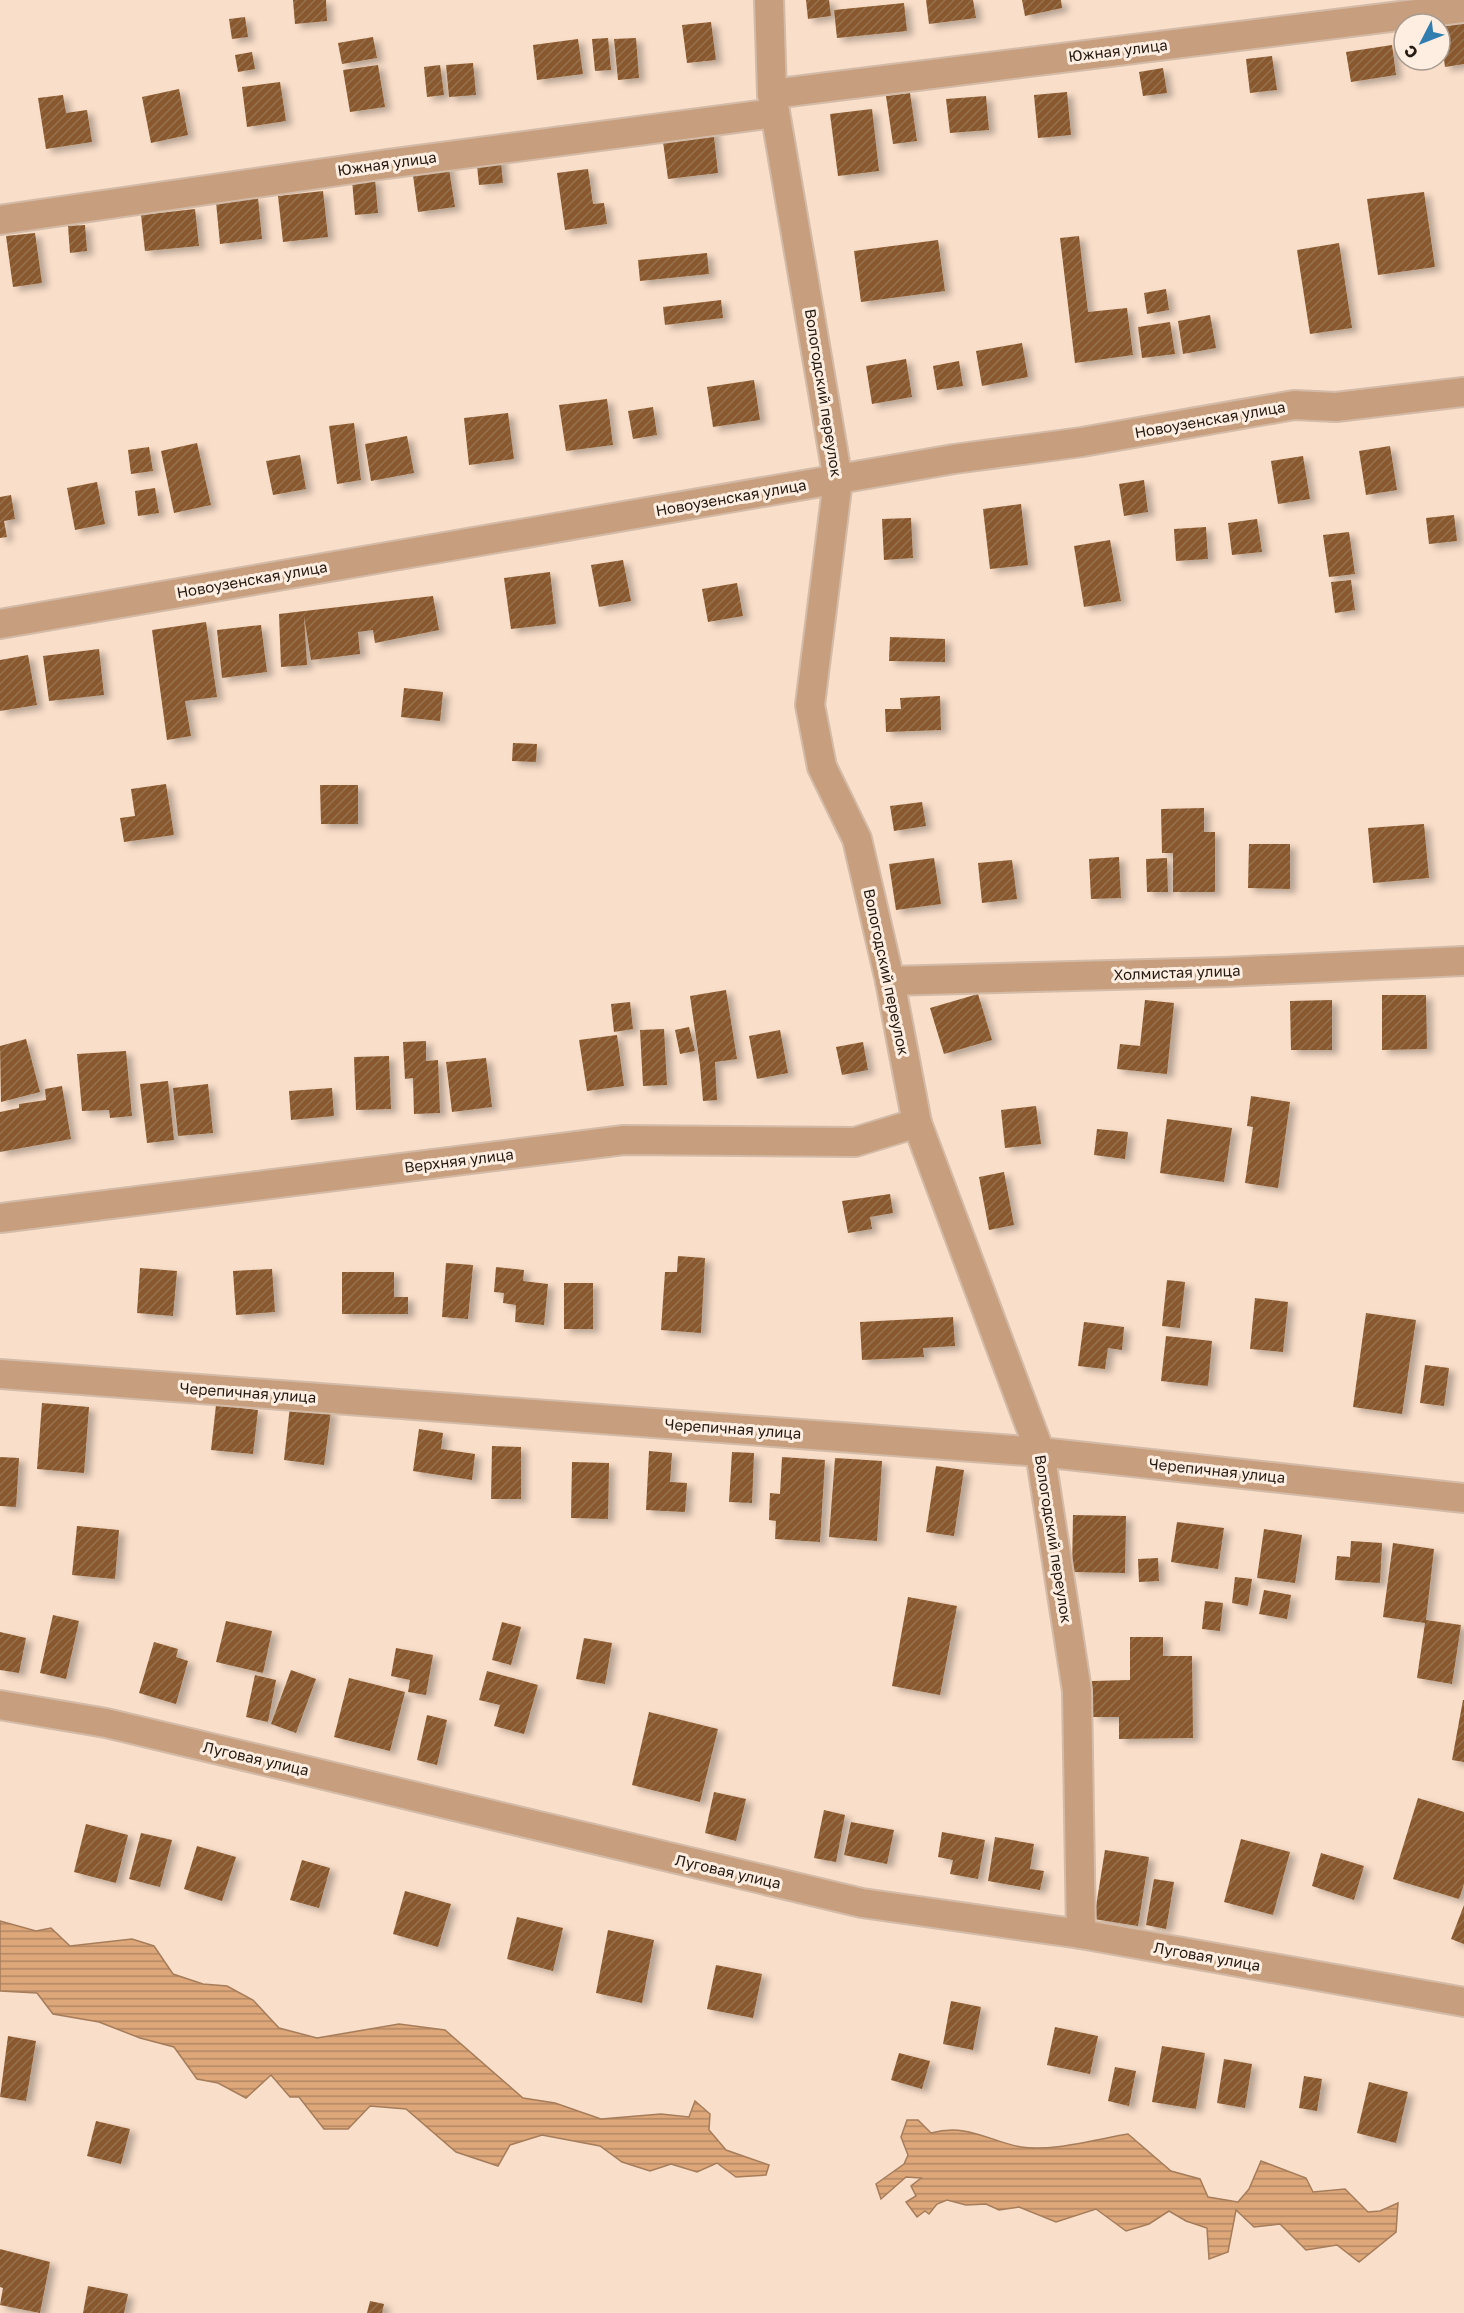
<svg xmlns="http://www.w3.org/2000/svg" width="1464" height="2313" viewBox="0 0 1464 2313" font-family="'Golos Text',sans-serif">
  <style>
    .water { fill: url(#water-rules); stroke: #a67d5b; stroke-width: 1.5 }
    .building { fill: url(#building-hatch); filter: url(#shadow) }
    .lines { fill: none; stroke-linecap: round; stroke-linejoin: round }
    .street-casing { stroke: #d3bba8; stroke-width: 32 }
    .street { stroke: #c89f7e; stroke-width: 28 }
    .labels { text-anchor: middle; stroke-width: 6; stroke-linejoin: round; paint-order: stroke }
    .street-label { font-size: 15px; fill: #251b13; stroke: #feeee1 }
  </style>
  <defs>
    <pattern id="water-rules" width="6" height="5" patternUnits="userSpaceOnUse" patternTransform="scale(1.5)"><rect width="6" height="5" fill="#dda77a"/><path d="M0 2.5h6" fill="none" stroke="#b38763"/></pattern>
    <pattern id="building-hatch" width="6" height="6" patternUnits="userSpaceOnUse" patternTransform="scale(1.5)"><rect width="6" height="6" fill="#89592d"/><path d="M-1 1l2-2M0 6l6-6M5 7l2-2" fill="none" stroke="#967250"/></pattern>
    <filter id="shadow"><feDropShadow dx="6" dy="4" stdDeviation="3" flood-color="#0004"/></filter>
  </defs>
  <rect width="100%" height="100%" fill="#f9dec9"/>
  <g class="water">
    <polygon points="0,1921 36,1931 51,1928 70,1946 132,1939 154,1946 173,1974 203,1984 227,1986 253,2000 279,2028 317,2038 399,2024 445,2030 523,2098 555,2103 601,2119 661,2114 689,2117 695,2101 710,2114 709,2130 726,2150 769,2165 766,2175 736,2177 717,2163 697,2172 671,2164 650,2171 622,2162 600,2146 542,2135 510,2145 498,2166 456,2152 406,2109 370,2106 348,2129 324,2129 299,2097 290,2097 271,2075 246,2098 218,2083 197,2079 174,2047 140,2038 99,2022 53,2014 37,1993 0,1991"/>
    <path d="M907,2120H918L931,2133C968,2123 988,2141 1021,2147C1052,2152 1097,2139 1128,2134L1171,2171L1200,2179L1208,2197L1238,2202L1249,2189L1261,2161L1306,2178L1313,2192L1345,2189L1368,2212L1380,2211L1398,2203L1396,2232L1359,2262L1337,2245L1306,2250L1280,2224L1254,2227L1236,2210L1228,2252L1209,2259L1207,2228L1186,2221L1169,2211L1149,2224L1126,2231L1096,2209L1056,2222L1019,2207L999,2210L986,2204L966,2205L947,2200L937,2204L929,2214L925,2211L917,2217L906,2202L916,2196L911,2186L921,2178L906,2177L881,2199L876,2184L904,2164L908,2155L901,2137Z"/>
  </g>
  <g class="building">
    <polygon points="293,0 326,0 327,21 295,24"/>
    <polygon points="806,0 829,0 831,16 808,19"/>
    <polygon points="926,0 973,0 976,18 929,24"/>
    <polygon points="1022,0 1061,0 1062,8 1025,16"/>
    <polygon points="904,3 907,31 837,38 834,10"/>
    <polygon points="245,17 248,37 232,39 229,19"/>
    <polygon points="711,22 716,60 687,63 682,25"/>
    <polygon points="1464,23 1464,64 1445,67 1440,27"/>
    <polygon points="373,37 377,58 342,64 338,43"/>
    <polygon points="608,38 611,70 595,71 592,39"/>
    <polygon points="636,38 639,78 618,80 614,39"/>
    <polygon points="578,39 583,74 537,80 533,45"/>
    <polygon points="1392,45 1396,75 1351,82 1346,52"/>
    <polygon points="252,52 255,69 238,72 235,55"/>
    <polygon points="1272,56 1277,90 1250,93 1246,59"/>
    <polygon points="473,63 476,95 449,97 446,65"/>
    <polygon points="378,65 385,107 350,112 343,70"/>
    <polygon points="440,65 444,95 427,97 424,67"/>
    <polygon points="1163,68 1167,93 1143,96 1139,72"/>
    <polygon points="280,82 286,121 247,127 242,87"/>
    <polygon points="179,89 188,135 151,143 142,97"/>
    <polygon points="1067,92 1071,135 1038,138 1034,95"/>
    <polygon points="910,93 917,141 893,144 886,96"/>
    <polygon points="63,95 66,113 87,110 92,142 46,149 38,98"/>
    <polygon points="986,96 989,130 950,133 946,99"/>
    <polygon points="872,109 879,171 838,176 830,114"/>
    <polygon points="713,128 718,173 668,179 662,134"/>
    <polygon points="500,153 503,183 479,185 476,156"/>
    <polygon points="448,163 455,207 418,212 412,168"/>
    <polygon points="588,169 593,204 604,203 607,224 565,230 557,173"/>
    <polygon points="375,179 378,213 355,215 352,180"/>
    <polygon points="323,191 328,237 283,242 278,196"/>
    <polygon points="1424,192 1435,267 1378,275 1367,199"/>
    <polygon points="258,198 262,239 220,244 216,202"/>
    <polygon points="195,209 199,246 145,251 141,215"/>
    <polygon points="85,225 87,251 70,253 68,226"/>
    <polygon points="35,233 42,283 13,287 6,236"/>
    <polygon points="1079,236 1088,312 1127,308 1133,355 1075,363 1060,238"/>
    <polygon points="938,240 945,291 861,302 854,251"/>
    <polygon points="1339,243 1352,328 1310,334 1297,250"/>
    <polygon points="707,253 709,274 640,281 638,260"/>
    <polygon points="1166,289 1169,310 1147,314 1144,293"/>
    <polygon points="721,300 723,318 665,325 663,307"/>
    <polygon points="1210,315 1216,348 1183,354 1178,321"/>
    <polygon points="1170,322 1175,354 1142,358 1138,327"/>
    <polygon points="1022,343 1028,377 982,386 976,351"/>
    <polygon points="906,359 912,397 872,404 866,366"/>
    <polygon points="959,361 963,386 937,390 933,366"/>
    <polygon points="754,380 760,420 713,427 707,387"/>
    <polygon points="607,399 613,445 566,451 559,405"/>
    <polygon points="653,407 657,435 633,439 628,411"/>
    <polygon points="508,413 514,459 469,465 464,418"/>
    <polygon points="354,423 361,480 337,484 329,426"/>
    <polygon points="407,436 414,473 371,481 365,444"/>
    <polygon points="197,443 211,505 174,513 161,451"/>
    <polygon points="1390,446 1397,490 1366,495 1359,451"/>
    <polygon points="149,447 153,471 131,474 128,450"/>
    <polygon points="300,455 306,489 273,495 266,461"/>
    <polygon points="1303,456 1310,499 1278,504 1271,461"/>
    <polygon points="1144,480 1148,512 1124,516 1119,484"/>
    <polygon points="97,482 105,524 75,530 67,488"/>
    <polygon points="155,488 159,513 138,516 135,491"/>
    <polygon points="11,495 15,519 4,521 7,537 0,538 0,497"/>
    <polygon points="1021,504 1028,565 990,569 983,509"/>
    <polygon points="1454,515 1457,541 1429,544 1426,518"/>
    <polygon points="911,518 913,558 884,560 882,519"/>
    <polygon points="1257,519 1262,552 1232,555 1228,523"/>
    <polygon points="1206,527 1208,559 1176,561 1174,529"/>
    <polygon points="1349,532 1355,574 1329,577 1323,535"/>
    <polygon points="1110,540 1121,601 1084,607 1074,546"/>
    <polygon points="623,560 631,601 599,607 591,565"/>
    <polygon points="550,572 556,624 511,629 504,578"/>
    <polygon points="1351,580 1355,610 1335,613 1331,582"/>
    <polygon points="737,583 743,616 708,622 702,589"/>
    <polygon points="433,596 439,630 375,643 373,630 358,632 360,654 311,660 304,616 307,665 281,667 279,614"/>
    <polygon points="206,622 217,697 185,701 191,736 167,740 152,630"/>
    <polygon points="261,625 267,672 222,678 217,630"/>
    <polygon points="890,637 945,639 945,662 889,661"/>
    <polygon points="99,649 104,695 49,701 43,656"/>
    <polygon points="28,655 37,705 0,711 0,660"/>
    <polygon points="404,688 443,692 440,721 401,717"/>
    <polygon points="940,696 941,730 886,732 885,709 901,709 900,698"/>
    <polygon points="513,743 537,744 536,762 512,761"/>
    <polygon points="166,784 174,835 124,842 120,818 135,816 131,789"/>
    <polygon points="320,785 358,785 358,824 321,824"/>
    <polygon points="922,802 926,826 894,831 890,806"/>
    <polygon points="1204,808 1204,832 1215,832 1215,892 1173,892 1173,853 1162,853 1161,809"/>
    <polygon points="1424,824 1429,878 1373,883 1368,828"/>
    <polygon points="1249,844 1290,844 1290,889 1248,888"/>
    <polygon points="1119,857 1121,898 1091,899 1089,859"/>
    <polygon points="934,858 941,904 896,910 889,864"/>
    <polygon points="1167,858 1168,892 1147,892 1146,859"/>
    <polygon points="1012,860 1017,899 982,903 978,863"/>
    <polygon points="726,990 737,1059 715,1062 717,1100 703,1101 700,1065 690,996"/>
    <polygon points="978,994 992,1040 944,1054 930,1008"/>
    <polygon points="1382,995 1426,995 1427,1049 1382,1050"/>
    <polygon points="1145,1000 1174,1003 1167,1074 1117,1069 1120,1044 1140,1046"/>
    <polygon points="1332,1000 1332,1050 1291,1050 1290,1001"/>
    <polygon points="630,1002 633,1029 614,1032 611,1004"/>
    <polygon points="689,1027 695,1051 680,1054 675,1030"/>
    <polygon points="664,1029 667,1085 643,1086 640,1030"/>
    <polygon points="780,1030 788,1073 757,1079 749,1036"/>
    <polygon points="617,1035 624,1086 587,1091 579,1040"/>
    <polygon points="26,1039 40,1092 1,1102 0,1046"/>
    <polygon points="426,1041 426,1061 438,1060 440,1113 414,1114 413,1078 405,1079 403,1042"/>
    <polygon points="863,1042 868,1070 842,1075 836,1047"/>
    <polygon points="126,1051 132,1116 110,1118 109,1110 82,1111 77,1054"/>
    <polygon points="389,1056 391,1109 356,1110 354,1057"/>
    <polygon points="486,1058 492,1107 452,1112 446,1062"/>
    <polygon points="168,1081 174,1140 147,1143 140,1084"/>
    <polygon points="208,1084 213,1133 178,1136 173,1088"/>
    <polygon points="62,1086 71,1139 0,1152 0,1112 19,1108 19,1104 46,1100 45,1089"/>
    <polygon points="332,1088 334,1116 291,1120 289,1091"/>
    <polygon points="1251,1096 1290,1102 1278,1188 1245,1183 1253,1127 1247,1126"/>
    <polygon points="1036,1106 1041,1144 1005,1148 1001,1110"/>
    <polygon points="1167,1119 1232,1128 1224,1182 1160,1173"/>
    <polygon points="1097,1129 1128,1132 1125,1159 1094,1155"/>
    <polygon points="1004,1172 1014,1225 989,1230 979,1177"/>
    <polygon points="890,1194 893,1213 870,1217 872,1229 848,1233 842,1201"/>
    <polygon points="678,1256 705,1258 701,1333 661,1330 665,1272 677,1272"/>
    <polygon points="446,1263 473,1265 468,1319 442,1317"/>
    <polygon points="496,1267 524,1270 523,1281 548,1284 544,1325 515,1322 516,1305 503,1303 504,1293 494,1292"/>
    <polygon points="140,1268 177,1271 173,1316 137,1313"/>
    <polygon points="272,1269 275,1312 236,1315 233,1271"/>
    <polygon points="342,1272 394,1272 394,1297 408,1297 408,1314 342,1314"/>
    <polygon points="1167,1280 1185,1282 1180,1328 1162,1326"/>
    <rect x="564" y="1283" width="29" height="46"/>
    <polygon points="1255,1298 1288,1302 1283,1352 1250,1349"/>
    <polygon points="1366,1313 1416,1320 1402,1414 1353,1407"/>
    <polygon points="953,1317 955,1346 923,1348 924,1357 862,1360 860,1322"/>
    <polygon points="1084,1322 1124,1327 1122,1350 1108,1348 1105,1369 1078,1366"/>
    <polygon points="1166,1336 1212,1341 1208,1386 1161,1381"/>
    <polygon points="1425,1365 1449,1368 1444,1406 1420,1403"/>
    <polygon points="42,1403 89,1407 84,1473 37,1469"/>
    <polygon points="216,1405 258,1410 253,1454 211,1450"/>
    <polygon points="290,1406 331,1411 324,1465 284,1460"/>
    <polygon points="419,1429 443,1433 441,1449 475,1454 472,1480 413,1471"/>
    <polygon points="492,1446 521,1447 521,1499 491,1499"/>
    <polygon points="649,1451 672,1453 670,1482 687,1483 685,1512 646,1510"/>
    <polygon points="732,1452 754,1453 752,1503 729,1502"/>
    <polygon points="0,1457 19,1458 16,1507 0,1506"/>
    <polygon points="782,1457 825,1460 820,1542 775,1539 776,1521 769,1520 770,1493 780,1494"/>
    <polygon points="835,1458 882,1461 877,1541 829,1537"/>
    <polygon points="572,1462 609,1463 608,1519 571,1518"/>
    <polygon points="936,1466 964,1470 954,1536 926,1532"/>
    <polygon points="1073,1515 1126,1516 1125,1573 1072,1572"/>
    <polygon points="1177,1522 1224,1528 1218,1569 1171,1562"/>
    <polygon points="77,1526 119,1530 115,1579 72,1575"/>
    <polygon points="1264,1529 1302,1535 1295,1583 1257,1578"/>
    <polygon points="1351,1541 1382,1543 1380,1583 1335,1580 1337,1556 1350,1557"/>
    <polygon points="1393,1543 1434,1549 1426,1620 1461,1625 1452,1684 1417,1678 1425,1623 1383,1617"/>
    <polygon points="1158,1558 1159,1581 1139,1582 1138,1559"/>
    <polygon points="1235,1577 1252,1579 1248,1606 1232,1603"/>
    <polygon points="1264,1590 1291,1595 1287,1619 1259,1614"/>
    <polygon points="908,1597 957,1606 940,1695 892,1686"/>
    <polygon points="1205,1601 1223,1603 1220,1631 1202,1629"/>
    <polygon points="53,1615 79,1621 66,1679 40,1673"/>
    <polygon points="226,1621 272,1631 263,1673 216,1662"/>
    <polygon points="502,1622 521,1627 511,1665 492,1660"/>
    <polygon points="0,1632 26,1638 19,1673 0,1670"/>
    <polygon points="1130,1637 1163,1637 1163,1656 1192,1656 1193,1738 1119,1739 1119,1717 1093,1717 1092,1681 1130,1680"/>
    <polygon points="584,1638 612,1643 605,1684 576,1679"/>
    <polygon points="154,1642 178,1649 176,1657 188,1661 176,1704 139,1693"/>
    <polygon points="396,1648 433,1655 426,1695 408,1692 410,1680 391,1676"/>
    <polygon points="291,1670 316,1679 296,1733 271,1724"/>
    <polygon points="487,1671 538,1685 524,1734 494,1726 500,1705 479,1700"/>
    <polygon points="255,1675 276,1680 268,1722 246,1717"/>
    <polygon points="349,1678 405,1692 390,1751 334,1737"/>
    <polygon points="1463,1700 1464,1700 1464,1762 1452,1760"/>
    <polygon points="649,1712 718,1729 700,1802 632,1785"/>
    <polygon points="427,1715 447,1720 437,1765 417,1760"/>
    <polygon points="714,1792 746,1799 736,1841 705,1833"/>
    <polygon points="1418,1798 1464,1812 1464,1884 1459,1899 1393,1879"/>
    <polygon points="824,1810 845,1815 836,1862 814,1858"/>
    <polygon points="851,1822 894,1830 887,1864 844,1855"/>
    <polygon points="86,1824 128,1835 116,1883 74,1872"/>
    <polygon points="942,1832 985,1840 978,1879 950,1874 953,1860 938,1857"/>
    <polygon points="141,1833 172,1840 160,1887 129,1879"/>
    <polygon points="995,1837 1034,1844 1030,1869 1044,1871 1040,1890 988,1881"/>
    <polygon points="1241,1839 1290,1852 1273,1915 1224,1902"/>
    <polygon points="197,1846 236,1857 222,1901 184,1889"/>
    <polygon points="1105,1850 1149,1857 1138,1926 1094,1919"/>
    <polygon points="1321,1853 1364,1866 1354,1900 1312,1886"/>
    <polygon points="302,1860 330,1868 319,1908 290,1900"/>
    <polygon points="1154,1879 1174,1882 1166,1929 1146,1925"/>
    <polygon points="405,1891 451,1904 438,1947 393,1934"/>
    <polygon points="1464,1905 1464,1944 1451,1939"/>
    <polygon points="517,1917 563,1928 553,1971 507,1959"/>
    <polygon points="608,1930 654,1940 642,2003 596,1993"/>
    <polygon points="716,1965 762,1974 753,2018 707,2009"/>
    <polygon points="951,2001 981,2007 973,2050 943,2044"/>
    <polygon points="1055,2027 1098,2036 1090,2074 1047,2065"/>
    <polygon points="8,2036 36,2041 26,2101 0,2097"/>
    <polygon points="1162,2046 1205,2053 1196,2109 1152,2102"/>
    <polygon points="899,2053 930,2061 922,2089 891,2080"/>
    <polygon points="1224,2059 1252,2064 1245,2108 1217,2103"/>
    <polygon points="1115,2067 1136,2071 1129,2106 1108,2101"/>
    <polygon points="1304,2076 1322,2079 1317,2111 1299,2108"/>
    <polygon points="1369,2082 1408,2092 1396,2143 1357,2133"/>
    <polygon points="96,2121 130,2129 121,2164 87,2156"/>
    <polygon points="0,2249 50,2262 40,2313 0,2305 3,2288 0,2287"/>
    <polygon points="88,2286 128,2294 124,2313 83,2313"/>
    <polygon points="370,2301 384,2304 382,2313 367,2313"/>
  </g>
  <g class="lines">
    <g class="street-casing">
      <g id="street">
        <polyline points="769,0 772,94 838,480 810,705 822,767 857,839 890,981 917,1123 1040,1452 1077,1691 1081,1934"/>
        <polyline points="772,94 1464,8"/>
        <polyline points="0,220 387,164 775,113"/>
        <polyline points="0,624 954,459 1082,442 1294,405 1336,407 1464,392"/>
        <polyline points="890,981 1225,972 1464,961"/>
        <polyline points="0,1218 624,1140 855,1142 917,1123"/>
        <polyline points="0,1374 1040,1452 1464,1498"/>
        <polyline points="0,1705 106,1723 862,1903 1081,1934 1464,2002"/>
      </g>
    </g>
    <use href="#street" class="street"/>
  </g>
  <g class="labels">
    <g class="street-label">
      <text transform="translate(1118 51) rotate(-7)" y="5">Южная улица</text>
      <text transform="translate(387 164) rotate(-8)" y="5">Южная улица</text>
      <text transform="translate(823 393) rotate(81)" y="5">Вологодский переулок</text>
      <text transform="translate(1210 420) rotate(-10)" y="5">Новоузенская улица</text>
      <text transform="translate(731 498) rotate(-10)" y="5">Новоузенская улица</text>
      <text transform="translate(252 580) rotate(-10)" y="5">Новоузенская улица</text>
      <text transform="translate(886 972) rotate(78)" y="5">Вологодский переулок</text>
      <text transform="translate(1177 973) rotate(-2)" y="5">Холмистая улица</text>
      <text transform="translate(459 1161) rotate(-7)" y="5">Верхняя улица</text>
      <text transform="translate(248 1393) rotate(4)" y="5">Черепичная улица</text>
      <text transform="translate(733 1429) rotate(4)" y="5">Черепичная улица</text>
      <text transform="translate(1217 1471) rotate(6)" y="5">Черепичная улица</text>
      <text transform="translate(1053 1539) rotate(81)" y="5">Вологодский переулок</text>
      <text transform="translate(256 1759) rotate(13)" y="5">Луговая улица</text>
      <text transform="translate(728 1872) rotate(13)" y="5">Луговая улица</text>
      <text transform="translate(1207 1957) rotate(10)" y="5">Луговая улица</text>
    </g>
  </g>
  <g transform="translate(1422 42) rotate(228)"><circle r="28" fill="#feeee1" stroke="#a79a8f" stroke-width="1.5"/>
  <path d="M0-4.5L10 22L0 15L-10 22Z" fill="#307db0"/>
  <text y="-9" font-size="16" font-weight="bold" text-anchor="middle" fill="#251b13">С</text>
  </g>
</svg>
